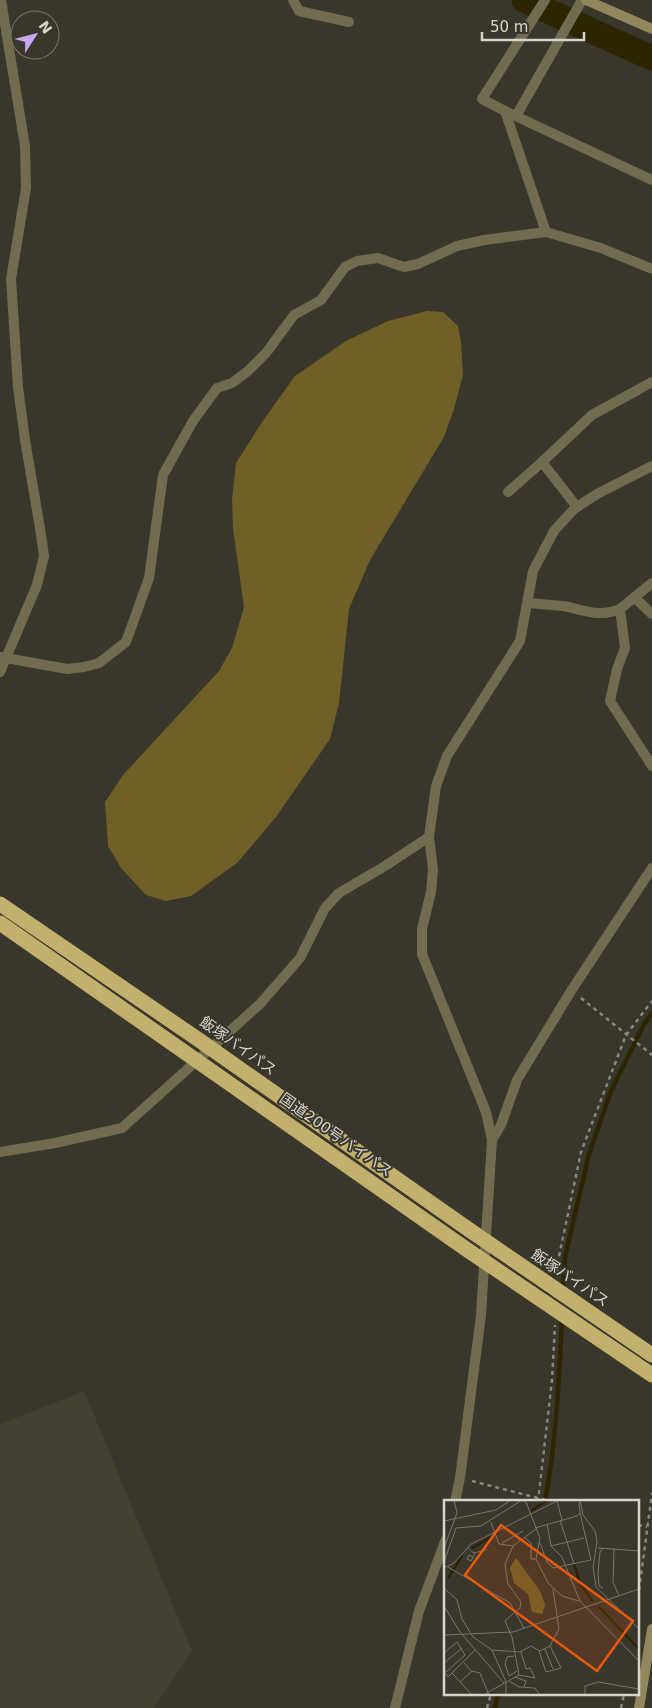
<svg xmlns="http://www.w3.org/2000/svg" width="652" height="1708" viewBox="0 0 652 1708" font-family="'DejaVu Sans','Noto Sans JP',sans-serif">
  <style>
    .built { fill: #44402f }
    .green { fill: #6e6027 }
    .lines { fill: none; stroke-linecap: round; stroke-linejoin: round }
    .stream { stroke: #2d2400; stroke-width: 4.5 }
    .river { stroke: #2d2400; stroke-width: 25 }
    .path { stroke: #89877e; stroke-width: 2.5; stroke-dasharray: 4 4; stroke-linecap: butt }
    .street { stroke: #716b50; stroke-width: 10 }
    .secondary { stroke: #92875c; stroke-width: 10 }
    .highway { stroke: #c2b16d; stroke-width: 15 }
    .labels { text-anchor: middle; stroke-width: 4; stroke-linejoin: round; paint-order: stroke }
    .street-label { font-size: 15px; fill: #d5d4cd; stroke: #39362b }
    .inset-river { fill: none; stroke: #2d2400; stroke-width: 2.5 }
    .inset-road { fill: none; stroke: #77756c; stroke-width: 1 }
    .view { fill: #e8590c; fill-opacity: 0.15; stroke: #e8590c; stroke-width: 2.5 }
    .inset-edge { fill: none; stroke: #d5d4cd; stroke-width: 2.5 }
  </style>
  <rect width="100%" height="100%" fill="#39362b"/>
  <polygon class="built" points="84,1391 192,1651 154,1708 0,1708 0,1424"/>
  <polygon class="green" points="427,311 443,312 458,326 461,342 463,375 454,409 444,437 370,560 349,609 339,703 330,739 276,817 237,863 191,896 166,901 146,895 121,868 108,846 105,802 123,775 219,671 232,648 244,607 233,529 232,500 236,463 262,422 295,376 346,341 388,321"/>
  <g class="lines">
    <g class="stream">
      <polyline points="563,1291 565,1257 589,1154 611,1091 643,1026 652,1013"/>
      <path d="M545,1502C556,1442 559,1380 562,1319"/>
      <polyline points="495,1708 498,1694"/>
    </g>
    <polyline class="river" points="524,0 652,58"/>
    <g class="path">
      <polyline points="581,998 652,1055"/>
      <polyline points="557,1272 558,1261 581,1152 626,1035 652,1001"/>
      <polyline points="472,1481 553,1502"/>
      <polyline points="538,1502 552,1380 555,1325"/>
      <polyline points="638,1525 647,1527"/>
      <polyline points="638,1598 652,1493"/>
      <polyline points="487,1708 491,1694"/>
      <polyline points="621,1708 624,1694"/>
    </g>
    <g class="street">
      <polyline points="293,0 299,11 349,22"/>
      <polyline points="545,0 482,99 505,111 546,232"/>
      <polyline points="505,111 652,180"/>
      <polyline points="516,116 582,0"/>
      <polyline points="508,492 542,462"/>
      <polyline points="577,507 542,462 592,415 652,382"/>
      <polyline points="652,583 620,609 625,648 617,669 610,701 652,766"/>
      <polyline points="635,598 652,614"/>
      <path d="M528,603C540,604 552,605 563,606C585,610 598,618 620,609"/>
      <polyline points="0,657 67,669 84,667 99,663 126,642 149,578 163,475 193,421 217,388 232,383 248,371 266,353 294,315 321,300 345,267 357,261 378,258 404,267 418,264 457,246 484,240 546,232 601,248 652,269"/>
      <polyline points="0,672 37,585 44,556 40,528 25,440 18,387 11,279 26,188 25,146 1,0"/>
      <polyline points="492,1140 501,1125 517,1080 571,991 652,868"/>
      <polyline points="0,1152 55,1143 122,1128 260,1004 300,958 325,908 339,893 385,866 429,837"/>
      <polyline points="455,1502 460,1478 481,1315 492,1140 486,1112 422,954 422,929 431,892 433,870 429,837 436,786 447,756 520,641 533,571 554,531 574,509 597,494 652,466"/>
      <polyline points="395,1708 419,1611 446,1539"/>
    </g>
    <g class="secondary">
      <polyline points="586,0 652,29"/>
      <polyline points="639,1708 652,1629"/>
    </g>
    <g class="highway">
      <polyline points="0,904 199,1040 468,1229 652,1355"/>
      <polyline points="0,923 466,1249 652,1375"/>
    </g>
  </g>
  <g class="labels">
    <g class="street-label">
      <text transform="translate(238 1046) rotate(35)" y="5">飯塚バイパス</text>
      <text transform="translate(336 1135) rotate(35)" y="5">国道200号バイパス</text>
      <text transform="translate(570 1278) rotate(34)" y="5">飯塚バイパス</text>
    </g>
  </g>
  <g transform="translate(444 1500)">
    <rect width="195" height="195" fill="#39362b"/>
    <path d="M72,58L96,91L101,105L98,114L88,112L84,94L70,83L66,68Z" fill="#6e6027"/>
    <path class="inset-river" d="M87,11L104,0M25,50L54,33M130,64L136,83L149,102M4,78L18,56M154,106L195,149"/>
    <path class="inset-road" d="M77,0L82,2L96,38L92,59L104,83L118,96L135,101M136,0L139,15L151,31L153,41L149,67L152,87L195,129M113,1L118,20M116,20L130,64M0,21L52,10L67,0M47,22L55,44L69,46M103,24L107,46L118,57L136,101L195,161M91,28L133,16L136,13L135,2M81,38L87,43V59H92M58,43L79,31M96,43L103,62L109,68L147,60L136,13M107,46L140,38M0,48L13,13L10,0M24,48L30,53L42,50M154,48L195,51M170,49L169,82L175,96M29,57L25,55L23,59L27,61L31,53H30M0,62L12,28L37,26L78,0M4,67L66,103L80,128M0,68L10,63L27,44L115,0M0,88L13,100L18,119L29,137L48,150L62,182V195M159,88L155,86L154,73L156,52L159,48M0,106L16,132L60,183M0,135L69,132L195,89M101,149L109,169M48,150L76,152L87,146L96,151M95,151L102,172L117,168L106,146M96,151L106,146L115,129L109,89M0,153L13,142L21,155L2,172M70,156L63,157L61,164L65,176L73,171M0,163L18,148M20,163L27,171L36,173L45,195M0,172L4,177L31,150M8,173L28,195M75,175L91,178L86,168L82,169L77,152M71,177L82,181L80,187M65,181L75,187L91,188L96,195M16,182L28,171M39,195L75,175L68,137L61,121L76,108L77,102L64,84L61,64L69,46L92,29M141,195V186L154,182L195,189"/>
    <path class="view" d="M57,25L189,121L153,171L21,75Z"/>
    <rect width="195" height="195" class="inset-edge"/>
  </g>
  <g transform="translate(35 35) rotate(54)"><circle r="24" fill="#39362b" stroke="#77756c"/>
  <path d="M0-4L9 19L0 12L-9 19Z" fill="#c8a6ef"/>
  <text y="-8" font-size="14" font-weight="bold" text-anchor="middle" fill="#d5d4cd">N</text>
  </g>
  <path d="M482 32v8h102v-8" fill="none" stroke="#d5d4cd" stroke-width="2.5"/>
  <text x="490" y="32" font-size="15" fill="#d5d4cd" stroke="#39362b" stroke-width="4" paint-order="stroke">50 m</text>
</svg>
